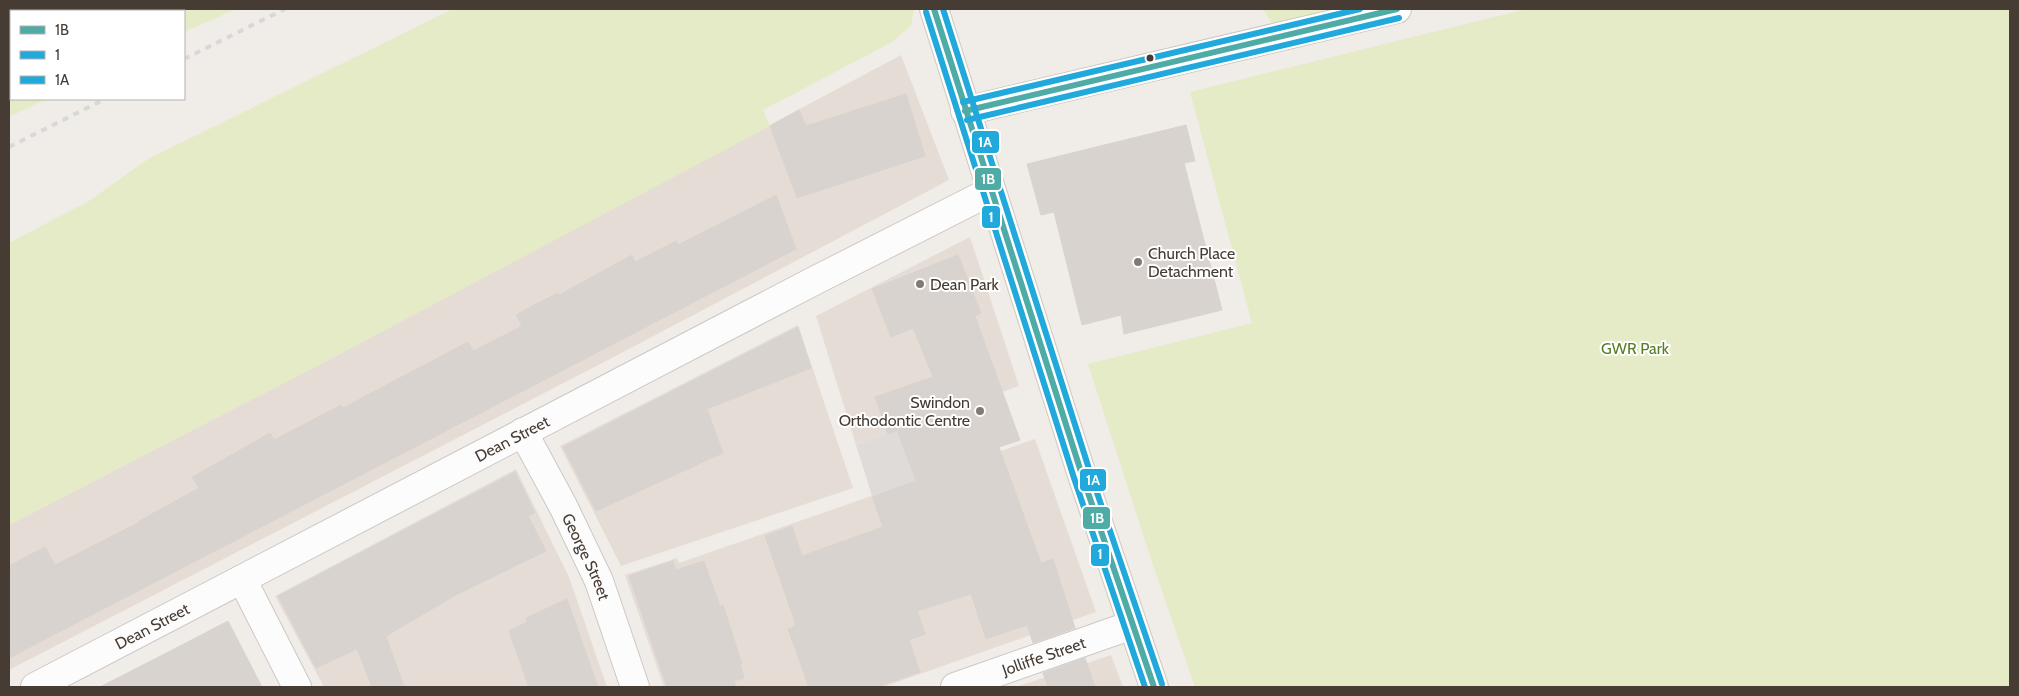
<svg xmlns="http://www.w3.org/2000/svg" width="2019" height="696" viewBox="0 0 2019 696" font-family="Cabin,sans-serif">
  <style>
    .residential { fill: #e5ddd5 }
    .green { fill: #e5ebc6 }
    .parking { fill: #dfdbd8 }
    .building { fill: #d8d3cf; stroke: #d9d3ce }
    .lines { fill: none; stroke-linecap: round; stroke-linejoin: round }
    .street-casing { stroke: #cdc8c4; stroke-width: 30 }
    .secondary-casing { stroke: #d2c9c0; stroke-width: 30 }
    .street { stroke: #fdfcfc; stroke-width: 28 }
    .secondary { stroke: #f6f2ee; stroke-width: 28 }
    .rail { stroke: #d9d8d8; stroke-width: 4; stroke-dasharray: 6 6; stroke-linecap: butt }
    .bus-1-casing { stroke: #fff; stroke-width: 10 }
    .bus-2-casing { stroke: #fff; stroke-width: 10 }
    .bus-3-casing { stroke: #fff; stroke-width: 10 }
    .bus-1 { stroke: #4faba6; stroke-width: 6 }
    .bus-2 { stroke: #21a9dc; stroke-width: 6 }
    .bus-3 { stroke: #21a9dc; stroke-width: 6 }
    .bus-dot { fill: #473c34; stroke: #fff; stroke-width: 2 }
    .poi-dot { fill: #827a73; stroke: #fff; stroke-width: 2 }
    .labels { text-anchor: middle; stroke-width: 4; stroke-linejoin: round; paint-order: stroke }
    .poi-label { font-size: 16px; fill: #473c34; stroke: #fff; text-anchor: start }
    .park-label { font-size: 16px; fill: #587d23; stroke: #fff }
    .street-label { font-size: 16px; fill: #473c34; stroke: #fff }
    .line-badge { stroke: #fff; stroke-width: 2 }
    .badge-label { font-size: 14px; text-anchor: middle; font-weight: bold; fill: #fff }
  </style>
  <rect width="100%" height="100%" fill="#f0ece8"/>
  <g class="residential">
    <polygon points="901,55 949,180 610,359 9,670 9,525 336,356"/>
    <polygon points="970,237 1019,386 856,445 816,316"/>
    <polygon points="798,325 853,488 621,566 560,446"/>
    <polygon points="1035,439 1096,612 883,687 664,687 625,575 677,558 679,563"/>
    <polygon points="516,469 569,577 607,687 324,687 275,596"/>
    <polygon points="1111,655 1123,687 1016,687"/>
  </g>
  <g class="green">
    <polygon points="80,9 236,9 184,32 184,11 76,11"/>
    <polygon points="453,9 914,9 911,26 892,42 763,110 770,126 336,356 9,525 9,243 89,201 148,159"/>
    <polygon points="1263,9 1344,9 1281,26 1271,22"/>
    <polygon points="1526,9 2010,9 2010,687 1195,687 1150,556 1088,364 1252,323 1190,92"/>
    <polygon points="11,50 11,99 46,99 9,117 9,52"/>
  </g>
  <polygon class="parking" points="897,430 916,481 872,496 856,445"/>
  <g class="building">
    <polygon points="906,94 925,156 797,198 770,126 799,110 806,126"/>
    <polygon points="1186,125 1195,161 1184,163 1222,310 1124,334 1121,315 1082,325 1054,212 1041,215 1027,164"/>
    <polygon points="776,195 796,249 9,658 9,566 45,547 55,565 140,522 139,521 199,488 192,477 270,433 274,440 341,405 343,408 468,342 473,351 522,326 516,315 536,304 558,293 559,295 632,255 635,262 676,241 678,245"/>
    <polygon points="958,255 981,313 975,316 1020,440 999,447 1041,563 1053,559 1075,628 1033,643 1027,625 986,639 971,594 917,611 925,634 909,640 920,672 876,687 809,687 788,629 794,627 795,622 765,536 792,526 802,556 883,527 872,497 916,481 897,430 888,434 875,397 933,377 913,328 891,337 872,289"/>
    <polygon points="798,327 811,368 707,409 723,453 596,511 563,447"/>
    <polygon points="515,472 535,513 528,516 546,551 454,596 386,636 404,687 372,687 357,649 316,668 278,596"/>
    <polygon points="673,561 676,570 704,561 720,606 723,605 742,664 740,664 744,678 734,681 736,687 667,687 629,576"/>
    <polygon points="567,599 598,687 529,687 509,631 527,622 526,618"/>
    <polygon points="228,621 262,687 100,687 180,646"/>
    <polygon points="1085,658 1095,687 1048,687 1043,673"/>
  </g>
  <g class="lines">
    <g class="street-casing">
      <g id="street">
        <polyline points="32,11 36,9"/>
        <polyline points="9,28 11,26"/>
        <polyline points="965,111 1397,9"/>
        <path id="s1" d="M523,432L563,506L599,581L635,687"/>
        <polyline points="242,579 297,687"/>
        <path id="s2" d="M35,687L812,282L991,191"/>
        <path id="s3" d="M955,687L1132,625"/>
      </g>
    </g>
    <g class="secondary-casing">
      <polyline id="secondary" points="934,9 1082,475 1154,687"/>
    </g>
    <use href="#street" class="street"/>
    <use href="#secondary" class="secondary"/>
    <g class="rail">
      <polyline points="184,59 285,9"/>
      <polyline points="9,147 105,99"/>
    </g>
    <g class="bus-1-casing">
      <g id="bus-1">
        <polyline points="934,9 1082,475 1154,687"/>
        <polyline points="965,111 1397,9"/>
      </g>
    </g>
    <g class="bus-2-casing">
      <g id="bus-2">
        <polyline points="926,12 1074,478 1145,687"/>
        <polyline points="967,120 1399,18"/>
      </g>
    </g>
    <g class="bus-3-casing">
      <g id="bus-3">
        <polyline points="943,9 1090,472 1162,684"/>
        <polyline points="963,102 1360,9"/>
      </g>
    </g>
    <use href="#bus-1" class="bus-1"/>
    <use href="#bus-2" class="bus-2"/>
    <use href="#bus-3" class="bus-3"/>
  </g>
  <circle class="bus-dot" cx="1150" cy="58" r="4.5"/>
  <g class="poi-dot">
    <circle cx="1138" cy="262" r="5"/>
    <circle cx="920" cy="284" r="5"/>
    <circle cx="980" cy="411" r="5"/>
  </g>
  <g class="labels">
    <g class="poi-label">
      <text x="1148" y="259">Church Place<tspan x="1148" dy="18">Detachment</tspan></text>
      <text x="930" y="290">Dean Park</text>
      <text x="970" y="408" text-anchor="end">Swindon<tspan x="970" dy="18">Orthodontic Centre</tspan></text>
    </g>
    <g class="park-label">
      <text x="1635" y="354">GWR Park</text>
    </g>
    <g class="street-label">
      <text dy="6" stroke="none"><textPath href="#s2" startOffset="538">Dean Street</textPath></text>
      <text dy="6" stroke="none"><textPath href="#s1" startOffset="140">George Street</textPath></text>
      <text dy="6" stroke="none"><textPath href="#s2" startOffset="132">Dean Street</textPath></text>
      <text dy="6" stroke="none"><textPath href="#s3" startOffset="94">Jolliffe Street</textPath></text>
    </g>
  </g>
  <g class="line-badge">
    <rect x="971" y="130" width="29" height="24" rx="5" fill="#21a9dc"/>
    <rect x="974" y="167" width="28" height="24" rx="5" fill="#4faba6"/>
    <rect x="981" y="205" width="20" height="24" rx="5" fill="#21a9dc"/>
    <rect x="1079" y="468" width="28" height="24" rx="5" fill="#21a9dc"/>
    <rect x="1082" y="506" width="29" height="24" rx="5" fill="#4faba6"/>
    <rect x="1090" y="543" width="20" height="24" rx="5" fill="#21a9dc"/>
  </g>
  <g class="badge-label">
    <text x="985" y="147">1A</text>
    <text x="988" y="184">1B</text>
    <text x="991" y="222">1</text>
    <text x="1093" y="485">1A</text>
    <text x="1097" y="523">1B</text>
    <text x="1100" y="559">1</text>
  </g>
  <rect width="2019" height="696" fill="none" stroke="#473c34" stroke-width="20"/>
  <rect x="10" y="10" width="175" height="90" fill="#ffffff" stroke="#b5b1ae"/>
  <rect x="20" y="26" width="25" height="8" fill="#4faba6" stroke="#b5b1ae"/>
  <text x="55" y="35" font-size="15" fill="#473c34">1B</text>
  <rect x="20" y="51" width="25" height="8" fill="#21a9dc" stroke="#b5b1ae"/>
  <text x="55" y="60" font-size="15" fill="#473c34">1</text>
  <rect x="20" y="76" width="25" height="8" fill="#21a9dc" stroke="#b5b1ae"/>
  <text x="55" y="85" font-size="15" fill="#473c34">1A</text>
</svg>
